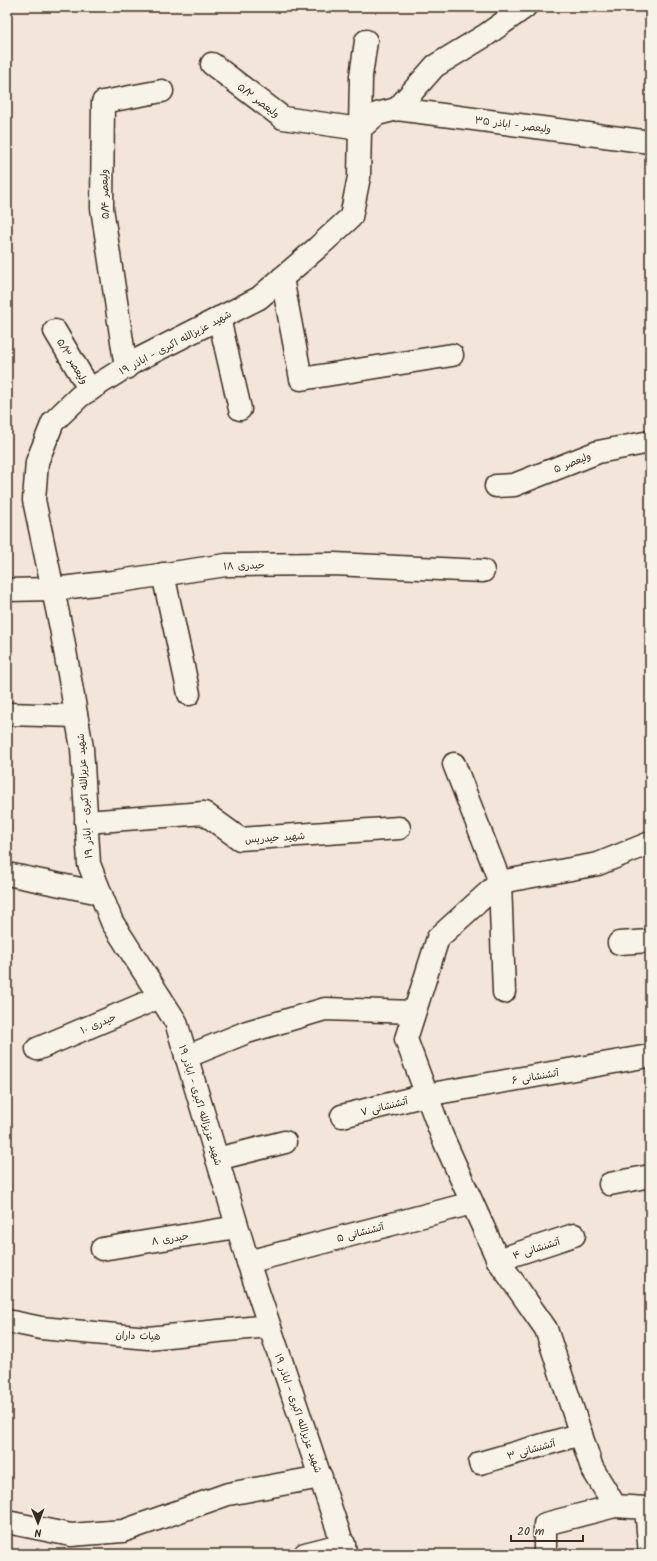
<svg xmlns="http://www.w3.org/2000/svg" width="657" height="1561" viewBox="0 0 657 1561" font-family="Kalam,'Playpen Sans Arabic',sans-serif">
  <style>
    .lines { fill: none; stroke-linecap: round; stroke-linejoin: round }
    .minor-casing { stroke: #3b2a1e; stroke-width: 25 }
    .minor { stroke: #f7f3e8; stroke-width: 22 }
    .labels { text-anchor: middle; stroke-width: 3; stroke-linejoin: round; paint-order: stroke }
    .street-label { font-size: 10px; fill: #3b2a1e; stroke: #f7f3e8 }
  </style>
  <rect width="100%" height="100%" fill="#f3e5d9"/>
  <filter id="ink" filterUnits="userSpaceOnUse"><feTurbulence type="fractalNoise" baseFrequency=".025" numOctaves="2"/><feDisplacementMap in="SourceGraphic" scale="8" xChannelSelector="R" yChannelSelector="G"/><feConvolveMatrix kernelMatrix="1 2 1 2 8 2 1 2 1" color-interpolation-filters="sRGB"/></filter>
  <g filter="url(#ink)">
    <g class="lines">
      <g class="minor-casing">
        <g id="minor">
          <polyline points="212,64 283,118 360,129 361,76 366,41"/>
          <polyline points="397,109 435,66 486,35 525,7"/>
          <polyline points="282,278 301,379 452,355"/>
          <polyline points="219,318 240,409"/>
          <polyline points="55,331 90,390"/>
          <polyline points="126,368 102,208 103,102 162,91"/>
          <polyline points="496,486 514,485 598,452 650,442"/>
          <polyline points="163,574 189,694"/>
          <polyline points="7,590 53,589 113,582 226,565 334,564 483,571"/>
          <polyline points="7,714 76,716"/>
          <polyline points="454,764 500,882 504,992"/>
          <polyline points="86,822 204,813 240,839 399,828"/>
          <polyline points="7,874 100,893"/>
          <polyline points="619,943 650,941"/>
          <polyline points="37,1049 160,997"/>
          <polyline points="186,1057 247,1032 325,1009 414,1012"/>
          <polyline points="342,1116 426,1095 643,1057"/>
          <polyline points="217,1159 285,1142"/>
          <polyline points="610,1184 650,1176"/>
          <polyline points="102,1249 237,1227"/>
          <polyline points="498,1260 574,1235"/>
          <polyline points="248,1262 472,1203"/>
          <polyline points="7,1321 41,1328 148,1338 269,1326"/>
          <polyline points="480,1463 581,1434"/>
          <polyline points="7,1522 71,1535 123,1531 228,1494 321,1477"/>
          <polyline points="305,1554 344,1544"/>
          <polyline points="346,1554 248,1262 176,1022 112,922 89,864 82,748 61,628 34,500 37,462 53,422 80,396 137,360 259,298 317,248 351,217 359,177 360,129 377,114 397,109 650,142"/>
          <polyline points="545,1554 545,1524 615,1506"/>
          <polyline points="650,1554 646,1508 615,1506 592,1468 546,1329 498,1260 442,1136 406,1039 438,938 500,882 598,864 650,843"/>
        </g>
      </g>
      <use href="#minor" class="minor"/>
    </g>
  </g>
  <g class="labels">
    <g class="street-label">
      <text transform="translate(259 100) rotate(37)" y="4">ولیعصر ۵/۲</text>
      <text transform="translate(513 124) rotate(7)" y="4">ولیعصر - اباذر ۳۵</text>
      <text transform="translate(104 194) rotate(-92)" y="4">ولیعصر ۵/۴</text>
      <text transform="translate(175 342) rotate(-28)" y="4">شهید عزیزالله اکبری - اباذر ۱۹</text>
      <text transform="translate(73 361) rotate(59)" y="4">ولیعصر ۵/۳</text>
      <text transform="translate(572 462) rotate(-22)" y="4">ولیعصر ۵</text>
      <text transform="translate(244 565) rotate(-2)" y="4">حیدری ۱۸</text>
      <text transform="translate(84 796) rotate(-94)" y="4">شهید عزیزالله اکبری - اباذر ۱۹</text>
      <text transform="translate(275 837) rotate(-4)" y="4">شهید حیدریس</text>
      <text transform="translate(98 1023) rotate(-23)" y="4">حیدری ۱۰</text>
      <text transform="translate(535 1076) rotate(-10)" y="4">آتشنشانی ۶</text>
      <text transform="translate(201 1105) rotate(73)" y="4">شهید عزیزالله اکبری - اباذر ۱۹</text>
      <text transform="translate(384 1106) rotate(-14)" y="4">آتشنشانی ۷</text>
      <text transform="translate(360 1232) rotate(-15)" y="4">آتشنشانی ۵</text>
      <text transform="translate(170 1238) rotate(-9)" y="4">حیدری ۸</text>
      <text transform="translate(536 1248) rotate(-18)" y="4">آتشنشانی ۴</text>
      <text transform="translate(138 1335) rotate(2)" y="4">هیات داران</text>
      <text transform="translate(299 1413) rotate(71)" y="4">شهید عزیزالله اکبری - اباذر ۱۹</text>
      <text transform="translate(531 1449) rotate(-16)" y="4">آتشنشانی ۳</text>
    </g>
  </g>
  <rect width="657" height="1561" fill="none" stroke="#f7f3e8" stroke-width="24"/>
  <rect x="12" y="12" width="633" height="1537" fill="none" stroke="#3b2a1e" stroke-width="1.5" filter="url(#ink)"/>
  <g transform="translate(38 1523) rotate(179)" stroke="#f7f3e8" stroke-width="3" paint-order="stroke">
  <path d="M0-3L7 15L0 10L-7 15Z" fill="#3b2a1e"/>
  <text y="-6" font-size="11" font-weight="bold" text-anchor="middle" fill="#3b2a1e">N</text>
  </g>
  <path d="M511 1535v6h72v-6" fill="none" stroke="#3b2a1e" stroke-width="2"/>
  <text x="517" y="1535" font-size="12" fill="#3b2a1e" stroke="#f7f3e8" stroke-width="3" paint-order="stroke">20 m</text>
</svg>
